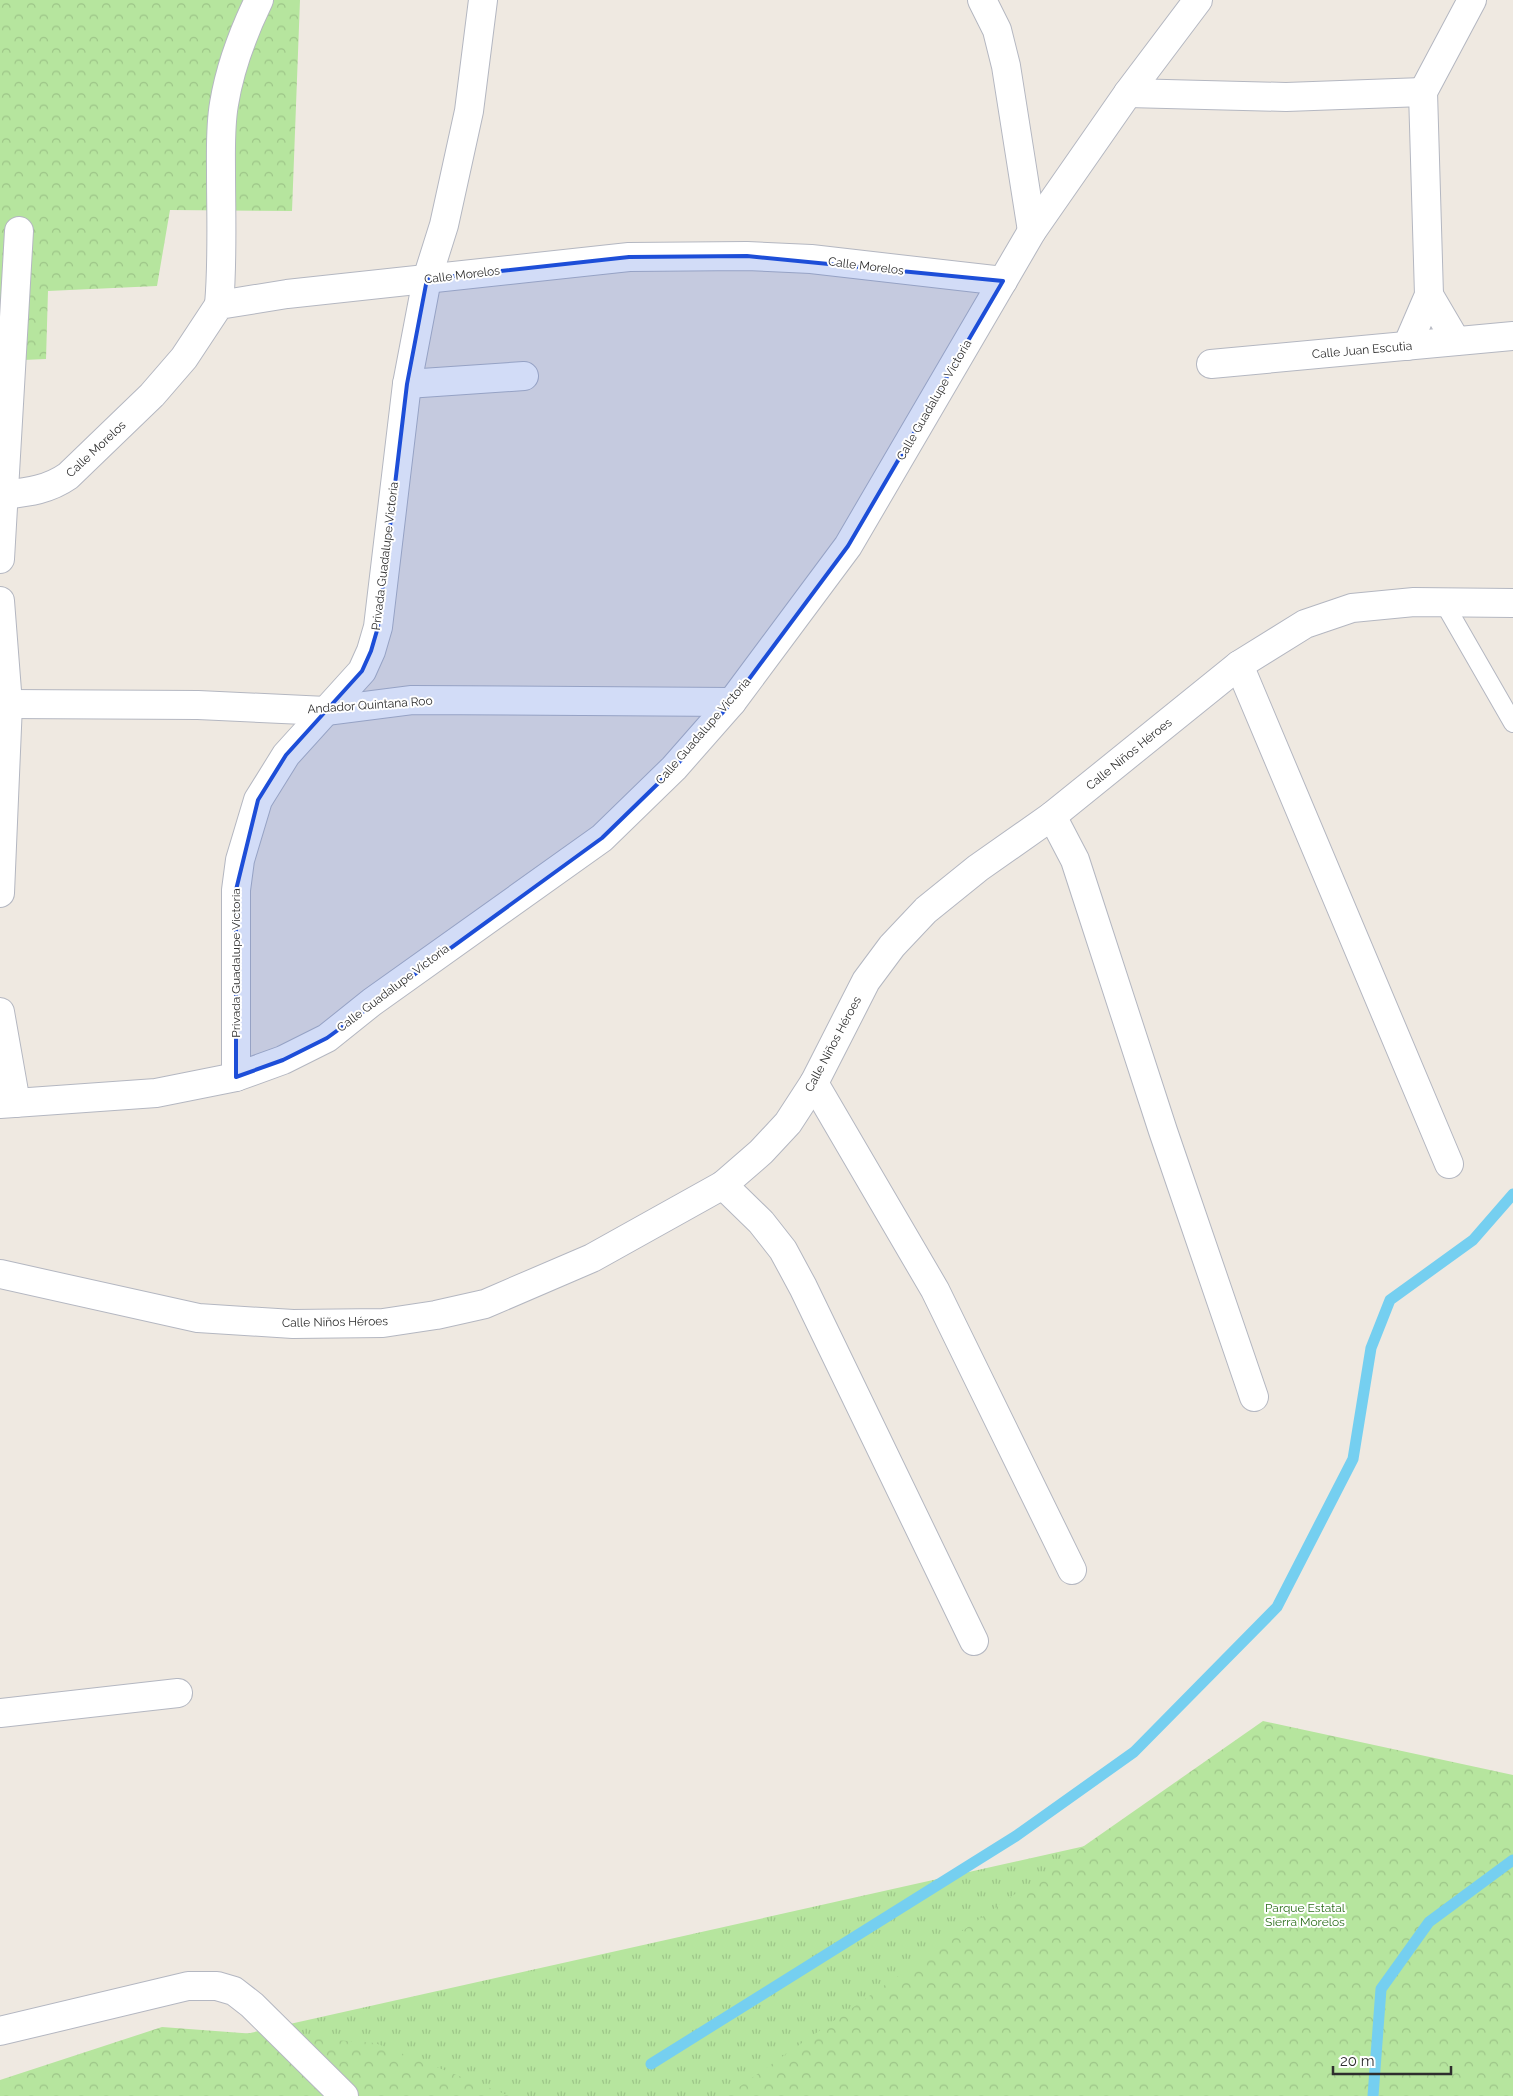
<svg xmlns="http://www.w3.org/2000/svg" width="1513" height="2096" viewBox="0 0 1513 2096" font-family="Raleway,sans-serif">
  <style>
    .grass { fill: url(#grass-tufts) }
    .park { fill: url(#park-crowns) }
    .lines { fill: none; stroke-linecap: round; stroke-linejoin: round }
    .stream { stroke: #75cff0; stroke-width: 11 }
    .lane-casing { stroke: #b4b7c1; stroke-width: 20 }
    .street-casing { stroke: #b4b7c1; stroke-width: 30 }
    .secondary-casing { stroke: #b4b7c1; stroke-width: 30 }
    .lane { stroke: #fff; stroke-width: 18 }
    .street { stroke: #fff; stroke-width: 28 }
    .secondary { stroke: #fff; stroke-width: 28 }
    .marked { fill: #1d4ed8; fill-opacity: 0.2; stroke: #1d4ed8; stroke-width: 4; stroke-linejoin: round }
    .labels { text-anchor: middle; stroke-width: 4; stroke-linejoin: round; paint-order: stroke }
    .street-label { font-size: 12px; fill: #2e2e2e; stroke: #fff }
    .park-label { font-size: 12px; fill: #2c6e1b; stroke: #fff }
  </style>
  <defs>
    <pattern id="grass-tufts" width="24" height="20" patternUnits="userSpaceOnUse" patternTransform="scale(1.25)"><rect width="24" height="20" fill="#b6e59e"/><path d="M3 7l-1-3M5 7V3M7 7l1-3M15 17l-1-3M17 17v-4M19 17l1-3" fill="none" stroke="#9dc588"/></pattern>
    <pattern id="park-crowns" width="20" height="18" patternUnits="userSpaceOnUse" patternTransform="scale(1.25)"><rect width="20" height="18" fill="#b6e59e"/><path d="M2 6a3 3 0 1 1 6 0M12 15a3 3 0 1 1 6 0" fill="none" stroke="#9dc588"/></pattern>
  </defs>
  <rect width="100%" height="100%" fill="#efe9e1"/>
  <polygon class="grass" points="1268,1805 1236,2096 0,2096 0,2089"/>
  <g class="park">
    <polygon points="0,0 300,0 292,211 170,210 157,286 48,291 46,359 0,361"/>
    <polygon points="1263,1721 1513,1775 1513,2096 726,2096"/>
    <polygon points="162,2027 375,2043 510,2096 0,2096 0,2080"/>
  </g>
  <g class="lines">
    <g class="stream">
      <polyline points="651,2064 1016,1836 1134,1752 1277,1607 1353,1459 1371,1348 1390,1300 1473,1240 1513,1194"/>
      <polyline points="1373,2096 1381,1989 1429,1922 1513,1860"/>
    </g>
    <g class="lane-casing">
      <polyline id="lane" points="1444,603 1513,723"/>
    </g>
    <g class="street-casing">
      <g id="street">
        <polyline points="982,0 997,30 1006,66 1032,231"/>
        <polyline points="1128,93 1286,97 1423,92"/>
        <polyline points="1429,295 1456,341"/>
        <path d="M219,305C223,261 221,217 221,172C221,150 220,127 224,104C230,67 243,33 259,0"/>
        <polyline points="1407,346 1429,295 1423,92 1472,0"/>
        <polyline points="1211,364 1513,336"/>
        <polyline points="407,384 524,376"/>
        <path d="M3,495C28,492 48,490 68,476L152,395L184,358L219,305L287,294L629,257L747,256L811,259L1003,281"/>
        <polyline points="0,559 19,231"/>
        <polyline points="0,601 8,704 0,893"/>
        <polyline points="1239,665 1449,1164"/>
        <polyline points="8,704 198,705 326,711 412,700 732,702"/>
        <polyline points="1052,816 1075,860 1163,1131 1254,1397"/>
        <polyline points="0,1012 16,1103"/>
        <polyline points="236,1077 236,890 240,860 258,800 286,755 362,671 371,651 378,627 407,384 427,279 444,225 469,111 483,0"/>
        <polyline points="814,1083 935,1290 1072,1570"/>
        <polyline points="0,1104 156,1093 236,1077 283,1060 327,1038 372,1002 602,838 674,768 732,702 848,546 1032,231 1128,93 1198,0"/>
        <polyline points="723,1185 761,1222 783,1250 803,1287 974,1641"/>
        <polyline points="0,1713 178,1693"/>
        <polyline points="0,2031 188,1986 217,1986 234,1991 252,2005 344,2096"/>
      </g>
    </g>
    <g class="secondary-casing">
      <polyline id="secondary" points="0,1274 198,1318 293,1324 383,1323 436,1315 485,1304 592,1258 723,1185 761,1152 788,1123 814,1083 866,981 892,946 926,910 978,868 1052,816 1239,665 1305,624 1352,608 1414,602 1513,603"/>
    </g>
    <use href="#lane" class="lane"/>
    <use href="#street" class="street"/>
    <use href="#secondary" class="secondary"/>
  </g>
  <path class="marked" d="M747,256L1003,281L848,546L732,702L674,768L602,838L327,1038L283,1060L236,1077V890L258,800L286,755L362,671L371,651L378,627L407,384L427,279L629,257Z"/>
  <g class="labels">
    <g class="street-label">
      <text transform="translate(866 266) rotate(7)" y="4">Calle Morelos</text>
      <text transform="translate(462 275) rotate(-7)" y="4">Calle Morelos</text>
      <text transform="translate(1362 350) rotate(-5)" y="4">Calle Juan Escutia</text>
      <text transform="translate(934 400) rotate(-60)" y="4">Calle Guadalupe Victoria</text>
      <text transform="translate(96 449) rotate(-43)" y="4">Calle Morelos</text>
      <text transform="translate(385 556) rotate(-83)" y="4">Privada Guadalupe Victoria</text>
      <text transform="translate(370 705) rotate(-4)" y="4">Andador Quintana Roo</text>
      <text transform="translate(703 731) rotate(-49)" y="4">Calle Guadalupe Victoria</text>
      <text transform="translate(1129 754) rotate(-39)" y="4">Calle Niños Héroes</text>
      <text transform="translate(236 963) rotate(-90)" y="4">Privada Guadalupe Victoria</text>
      <text transform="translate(393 988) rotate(-37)" y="4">Calle Guadalupe Victoria</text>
      <text transform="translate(833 1044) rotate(-62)" y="4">Calle Niños Héroes</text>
      <text transform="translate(335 1322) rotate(-1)" y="4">Calle Niños Héroes</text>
    </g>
    <g class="park-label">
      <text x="1305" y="1912">Parque Estatal<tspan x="1305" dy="14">Sierra Morelos</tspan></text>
    </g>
  </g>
  <path d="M1333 2066v8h118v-8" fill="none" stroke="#2e2e2e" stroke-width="2.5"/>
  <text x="1340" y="2066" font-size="15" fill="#2e2e2e" stroke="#ffffff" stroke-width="4" paint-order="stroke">20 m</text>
</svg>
